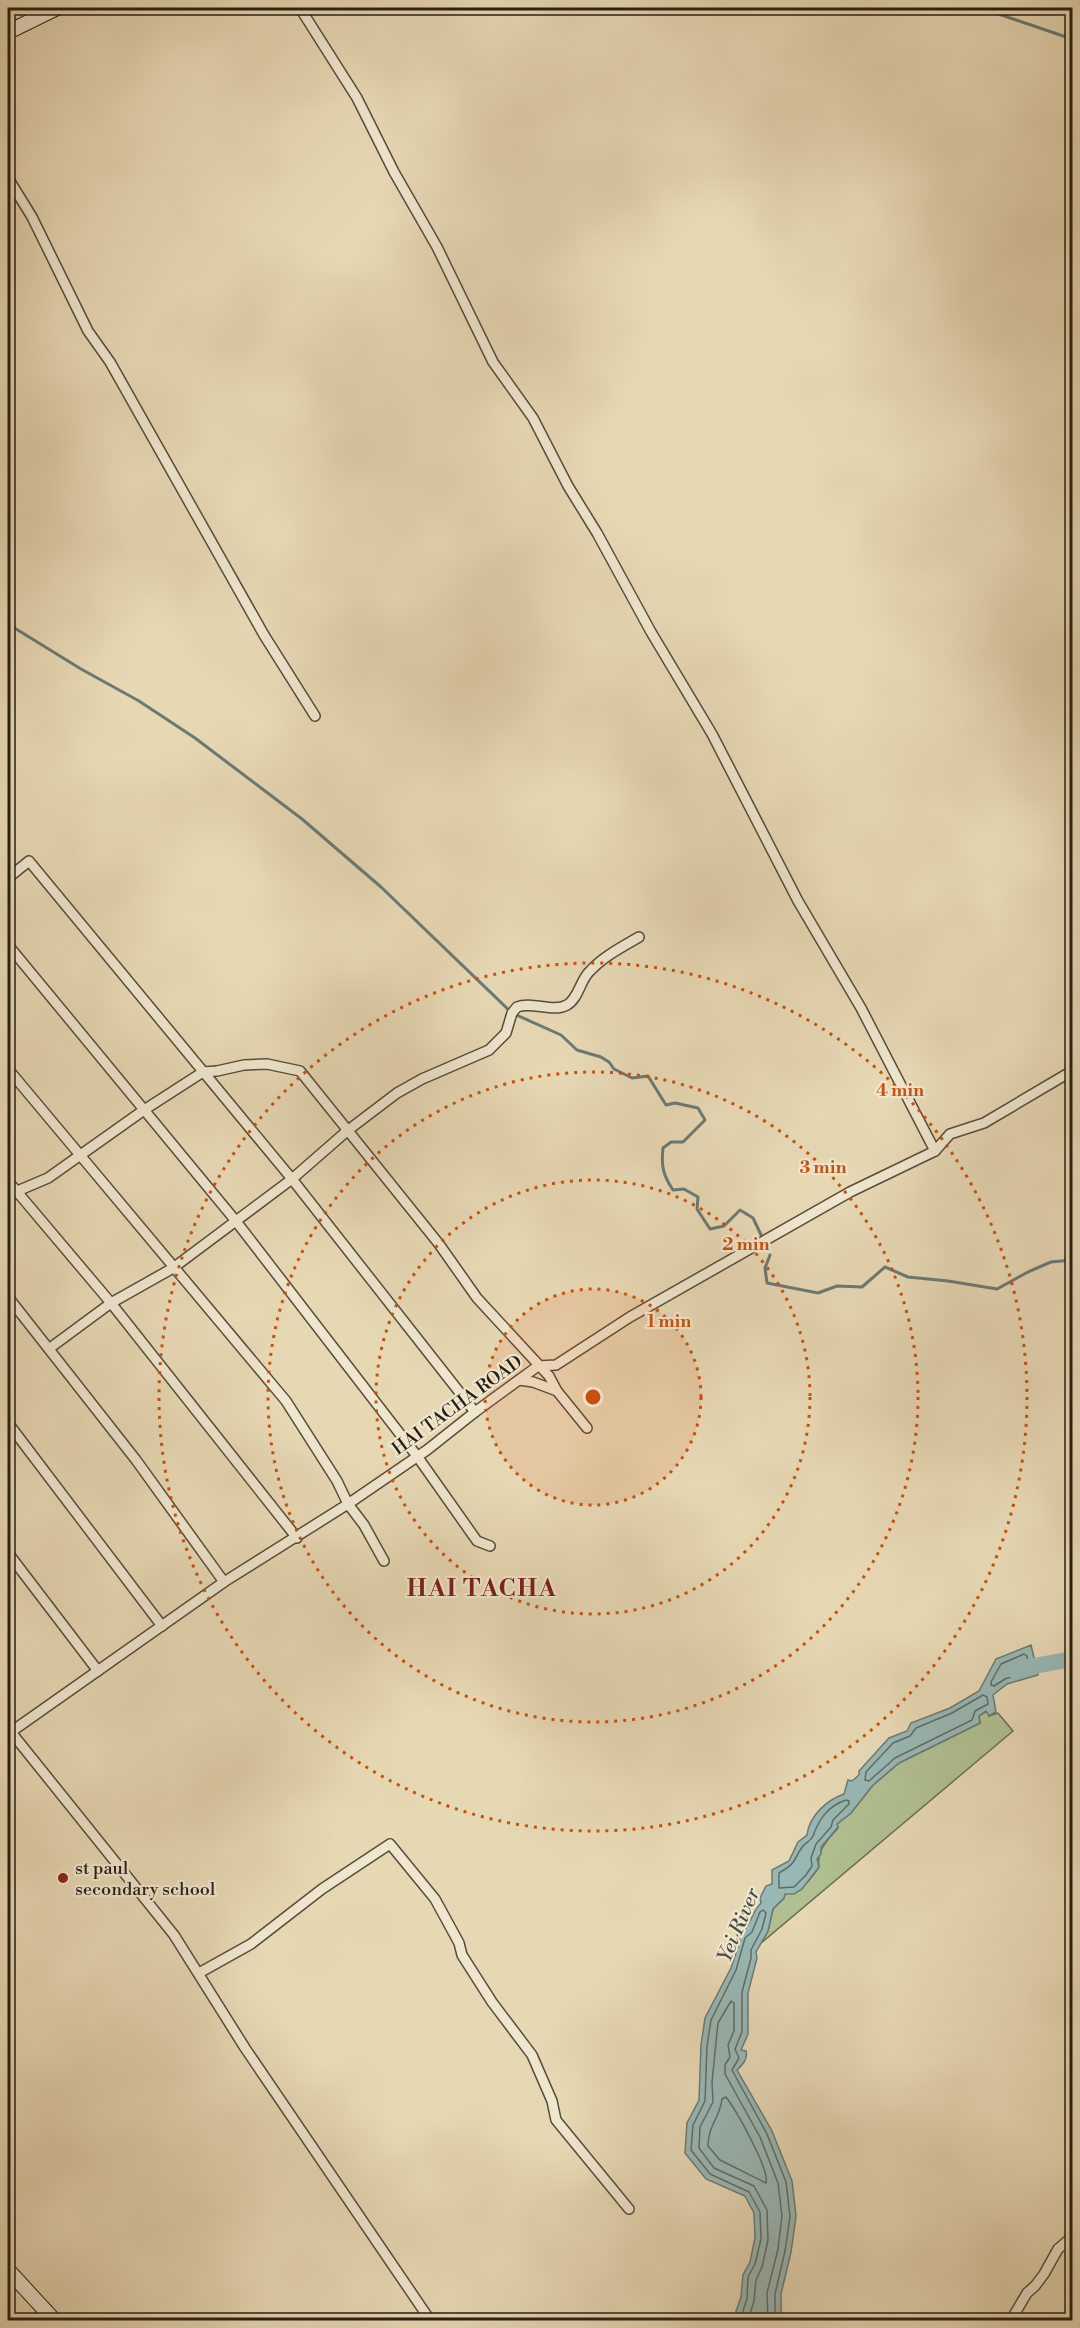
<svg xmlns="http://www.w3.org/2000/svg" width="1080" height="2328" viewBox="0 0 1080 2328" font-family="'Libre Bodoni',serif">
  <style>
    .green { fill: #b0c091; stroke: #6c6f52; stroke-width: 1.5 }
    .water { fill: #98b8b5; stroke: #6b7a74; stroke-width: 1.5 }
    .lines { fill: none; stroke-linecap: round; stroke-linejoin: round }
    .shore { stroke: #606b64; stroke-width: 1.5 }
    .stream { stroke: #6b7a74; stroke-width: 3 }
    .river { stroke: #98b8b5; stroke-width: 16 }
    .street-casing { stroke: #574c3a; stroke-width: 12 }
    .secondary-casing { stroke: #271e12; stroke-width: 16 }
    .street { stroke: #efe6ce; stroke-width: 9 }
    .secondary { stroke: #efe6ce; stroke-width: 14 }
    .ring { fill: none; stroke: #cb500d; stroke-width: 3; stroke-dasharray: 3 6 }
    .poi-dot { fill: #8f2418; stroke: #efe6ce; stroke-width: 2 }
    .labels { text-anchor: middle; stroke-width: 4.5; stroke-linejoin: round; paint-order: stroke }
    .street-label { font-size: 18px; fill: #271e12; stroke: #efe6ce }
    .poi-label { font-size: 18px; fill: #271e12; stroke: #efe6ce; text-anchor: start }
    .water-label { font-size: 20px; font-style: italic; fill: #494c43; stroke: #efe6ce }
    .district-label { font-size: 24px; font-weight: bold; letter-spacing: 1.5px; fill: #7a1f14; stroke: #efe6ce }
    .centre { fill: #cb500d; stroke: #efe6ce; stroke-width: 3 }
    .ring-label { font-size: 18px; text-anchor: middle; font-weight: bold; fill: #cb500d; stroke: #efe6ce; stroke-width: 4.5; stroke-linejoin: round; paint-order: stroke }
  </style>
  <rect width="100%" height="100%" fill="#e7d8b4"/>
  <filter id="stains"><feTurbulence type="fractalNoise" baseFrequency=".00333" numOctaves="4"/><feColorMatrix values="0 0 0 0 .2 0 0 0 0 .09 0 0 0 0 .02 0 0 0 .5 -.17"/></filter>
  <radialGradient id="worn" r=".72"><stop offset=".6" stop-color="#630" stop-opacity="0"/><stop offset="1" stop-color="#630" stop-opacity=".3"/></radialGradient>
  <path class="green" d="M987,1711L989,1716L998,1713L1013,1731L761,1943L768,1931L773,1909L784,1898L785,1894C802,1890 809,1882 819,1867C816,1850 828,1840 838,1828L837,1824L851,1813L873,1785L899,1763L980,1723L979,1716Z"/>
  <path class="water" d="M1031,1645L1038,1675L1007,1684L993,1695L996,1712L989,1716L986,1711L979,1716L980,1723L899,1763L873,1785L851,1813L837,1824L838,1827L821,1847V1854L817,1859L819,1867L802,1889L794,1894H785L784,1898L773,1909L768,1931L756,1952L757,1958L748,1993V2034L741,2050L746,2051C748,2059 743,2064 737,2070L772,2131L792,2181L796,2216L791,2252L781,2294V2320H733L741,2297L743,2275L750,2262L755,2238L754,2213L745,2196L706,2179L685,2153L687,2123L699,2100L701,2045L705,2018L731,1968L740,1941L737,1935C754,1925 749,1915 761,1903L760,1898L766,1886L772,1884V1870L789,1861L798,1842L807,1835C809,1816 827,1800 844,1794L848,1780L852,1781L859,1775V1771L889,1738L907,1731L911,1723L950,1708L979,1691L996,1659Z"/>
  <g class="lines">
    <g class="shore">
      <polygon points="1024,1654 1027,1656 1029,1671 1005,1679 994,1686 991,1685 991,1682 1001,1664"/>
      <polygon points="983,1695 987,1697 988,1704 975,1711 972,1720 895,1758 869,1781 865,1780 866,1772 893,1743 910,1736 916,1728 952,1713"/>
      <path d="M846,1800L849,1801V1804L833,1820L831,1827L816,1844L811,1858L812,1866L806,1875L794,1887L779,1888V1873C799,1861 791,1862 803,1846C806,1842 811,1841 813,1836C819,1819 828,1806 846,1800Z"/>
      <path d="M726,2097C736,2110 770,2170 766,2183L720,2160L708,2146C708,2125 720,2118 722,2099Z"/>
      <polyline points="740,2320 747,2299 748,2277 755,2264 761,2239 760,2212 749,2192 710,2174 691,2150 693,2125 705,2101 707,2046 711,2020 736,1970 745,1938 752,1932 760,1912 763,1910 766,1913 762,1929 751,1950 751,1958 742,1992 742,2032 735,2049 739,2058 732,2070 767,2134 786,2182 790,2216 785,2251 775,2294 775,2320"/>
      <polyline points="748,2320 754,2301 756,2280 762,2267 768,2240 767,2210 754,2186 714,2168 699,2148 700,2127 713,2102 712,2082 718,2023 731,2001 734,2003 734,2031 728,2045 730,2057 725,2065 725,2074 760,2137 778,2183 782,2216 778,2249 767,2293 768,2320"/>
    </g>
    <g class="stream">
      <polyline points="981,8 1072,39"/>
      <path d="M8,624L81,669L139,701L195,738L302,819L381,887L512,1013L561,1035L577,1050L601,1057L609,1062L614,1069L632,1078L648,1076L666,1105L675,1103L698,1108L705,1120L683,1142H671L663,1148C661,1166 663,1175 673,1190L684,1189L698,1197L697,1209L710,1229L724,1226L740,1210L753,1218L763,1239"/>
      <polyline points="770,1255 765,1268 767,1283 818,1293 837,1286 862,1287 885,1267 908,1277 948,1281 997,1289 1028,1272 1051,1262 1072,1260"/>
    </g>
    <polyline class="river" points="1013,1670 1072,1659"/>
    <g class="street-casing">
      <g id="street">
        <polyline points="300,8 357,98 394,172 437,247 493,362 533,418 568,486 597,533 651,632 712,734 798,901 861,1008 935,1151"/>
        <polyline points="8,178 32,217 88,331 110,362 264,635 315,716"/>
        <polyline points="8,878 29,861 292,1179 475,1412"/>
        <polyline points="8,945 235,1220 417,1456 477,1541 490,1546"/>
        <polyline points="8,1069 286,1401 337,1481 348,1504 364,1525 384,1561"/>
        <polyline points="8,1181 111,1303 297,1538"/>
        <polyline points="8,1195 48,1178 144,1110 203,1072 217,1071 244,1065 267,1064 300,1071 439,1244 477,1298 549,1376 557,1391"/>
        <polyline points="8,1297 136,1460 224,1582"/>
        <path d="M50,1348L111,1303L173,1268L292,1179L347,1131L397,1093L422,1079L489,1050L506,1033L512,1013L517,1007C532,1001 553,1013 567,1005C579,998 580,980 590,971C604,956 622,947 639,937"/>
        <polyline points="519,1380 533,1382 557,1391 587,1428"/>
        <polyline points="8,1423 162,1626"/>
        <polyline points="8,1553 98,1671"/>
        <polyline points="11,1732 174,1935 245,2048 430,2320"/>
        <polyline points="8,1734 224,1582 348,1504 427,1450 475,1412 538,1366 556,1365 630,1317 850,1192 935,1151 950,1134 984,1123 1072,1071"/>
        <polyline points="199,1973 251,1944 322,1889 390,1844 435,1899 459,1943 462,1955 492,2002 532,2055 552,2101 556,2120 629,2209"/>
        <polyline points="1011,2320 1027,2293 1035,2286 1044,2274 1058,2249 1072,2237"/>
      </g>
    </g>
    <g class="secondary-casing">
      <g id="secondary">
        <polyline points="8,32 57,8"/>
        <polyline points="8,2270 54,2320"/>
      </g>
    </g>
    <use href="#street" class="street"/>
    <use href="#secondary" class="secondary"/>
  </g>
  <circle cx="593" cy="1397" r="108" fill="#cb500d" fill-opacity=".12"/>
  <g class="ring">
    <circle cx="593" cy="1397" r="108"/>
    <circle cx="593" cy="1397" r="217"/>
    <circle cx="593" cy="1397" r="325"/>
    <circle cx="593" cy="1397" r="434"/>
  </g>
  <circle class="poi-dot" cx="63" cy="1878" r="6"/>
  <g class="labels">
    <g class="street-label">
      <text transform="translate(457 1405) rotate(-36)" y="6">HAI TACHA ROAD</text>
    </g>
    <g class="poi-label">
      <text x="75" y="1874">st paul<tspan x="75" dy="21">secondary school</tspan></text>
    </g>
    <g class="water-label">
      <text transform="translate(738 1925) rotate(-67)" y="7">Yei River</text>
    </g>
    <g class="district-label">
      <text x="482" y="1596">HAI TACHA</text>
    </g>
  </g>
  <circle cx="593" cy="1397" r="9" class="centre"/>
  <g class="ring-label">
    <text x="900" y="1096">4 min</text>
    <text x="823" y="1173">3 min</text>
    <text x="746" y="1250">2 min</text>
    <text x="669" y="1327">1 min</text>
  </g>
  <rect width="1080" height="2328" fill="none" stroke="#e7d8b4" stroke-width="30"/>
  <rect x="9" y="9" width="1062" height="2310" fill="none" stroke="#271e12" stroke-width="3"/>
  <rect x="15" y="15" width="1050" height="2298" fill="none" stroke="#271e12" stroke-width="1.5"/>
  <rect width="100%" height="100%" filter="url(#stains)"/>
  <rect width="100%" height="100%" fill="url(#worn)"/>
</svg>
